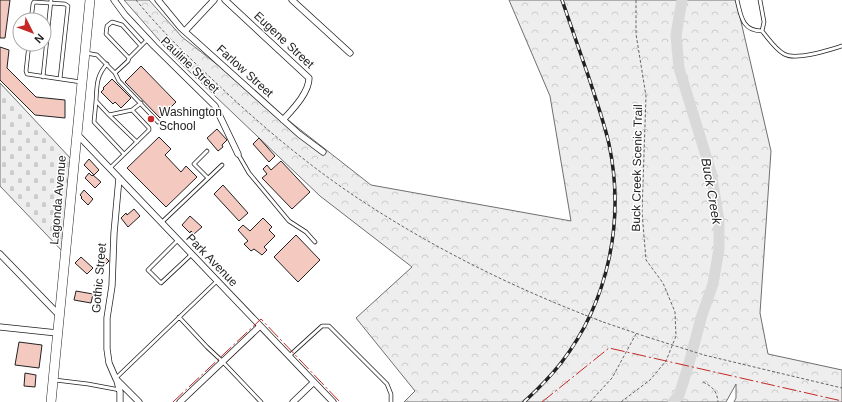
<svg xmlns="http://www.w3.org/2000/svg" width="842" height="402" font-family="Helvetica,sans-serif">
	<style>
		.forest { fill: url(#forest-crowns); stroke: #6f6f6f }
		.cemetery { fill: url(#cemetery-stones); stroke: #6f6f6f }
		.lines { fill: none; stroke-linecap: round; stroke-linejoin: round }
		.river { stroke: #d9d9d9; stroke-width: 11 }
		.building { fill: #f3c9c0; stroke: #222 }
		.lane-casing { stroke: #222; stroke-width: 4.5 }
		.street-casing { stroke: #222; stroke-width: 7 }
		.primary-casing { stroke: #222; stroke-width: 10 }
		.path { stroke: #646464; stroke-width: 1; stroke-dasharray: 3 2; stroke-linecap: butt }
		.lane { stroke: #fff; stroke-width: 3 }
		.street { stroke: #fff; stroke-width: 5.5 }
		.primary { stroke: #fff; stroke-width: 9 }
		.rail-casing { stroke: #222; stroke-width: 3.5 }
		.rail { stroke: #fff; stroke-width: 2; stroke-dasharray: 6; stroke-linecap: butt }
		.path-bridge { stroke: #646464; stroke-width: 1; stroke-dasharray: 3 2; stroke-linecap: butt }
		.power { stroke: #c62828; stroke-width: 1; stroke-dasharray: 14 3 2 3; stroke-linecap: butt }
		.poi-dot { fill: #c62828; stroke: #fff; stroke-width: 1.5 }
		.labels { text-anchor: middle; stroke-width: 3; stroke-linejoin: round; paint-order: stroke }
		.street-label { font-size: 12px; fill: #222; stroke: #fff }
		.poi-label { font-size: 12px; fill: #222; stroke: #fff; text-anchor: start }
		.water-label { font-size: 13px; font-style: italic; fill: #222; stroke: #fff }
	</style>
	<defs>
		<pattern id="forest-crowns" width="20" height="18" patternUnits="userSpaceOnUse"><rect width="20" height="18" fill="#eee"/><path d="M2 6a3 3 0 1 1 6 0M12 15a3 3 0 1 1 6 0" fill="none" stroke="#ccc"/></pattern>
		<pattern id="cemetery-stones" width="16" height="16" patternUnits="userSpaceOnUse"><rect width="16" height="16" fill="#eee"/><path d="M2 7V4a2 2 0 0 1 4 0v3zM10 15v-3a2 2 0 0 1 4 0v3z" fill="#ccc"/></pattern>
	</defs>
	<rect width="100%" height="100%" fill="#fff"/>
	<path class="forest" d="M124 0H149L182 37 371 185 571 221 550 96 509 0H736L771 151 760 313 768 354 842 370V402H734L736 398V384L726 402H404L415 391 356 318 412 267 320 196 173 56Z"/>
	<path class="cemetery" d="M0 83 73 161 65 254 0 186Z"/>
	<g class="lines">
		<path class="river" d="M673 402 679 395 688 367 702 315 713 284 719 249V221L711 172 679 68 676 35 682 0"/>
	</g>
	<path class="building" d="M0 0H10L5 38H0Z
		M0 47 9 50 7 68 36 97 65 100V118L35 115 0 80Z
		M141 66 176 102 160 118 125 82Z
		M112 79 131 98 121 108 115 102 113 104 101 92 104 89 103 88Z
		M217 129 227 140 222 145 223 147 218 151 207 138Z
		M159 137 171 149 165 155 181 172 186 166 197 177 166 207 127 168Z
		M259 138 275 156 269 162 253 144Z
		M89 159 99 170 94 175 84 165Z
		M281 161 310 192 292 209 262 178 267 174 263 169 267 165 271 170Z
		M89 173 92 176 93 175 101 182 95 188 85 178Z
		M223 185 248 213 239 221 214 194Z
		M84 190 93 199 88 205 81 198 82 197 80 195Z
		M134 209 140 216 128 227 121 218 126 213 127 215Z
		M190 216 202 227 194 234 191 231 190 233 182 225Z
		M263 218 272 227 269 230 275 236 264 247 267 250 262 255 254 249 251 251 244 244 248 241 238 230 243 225 250 231Z
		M296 235 320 260 298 282 274 257Z
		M103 255 109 261 103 267 97 261Z
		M81 257 93 268 87 274 75 263Z
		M76 291 93 294 91 303 74 300Z
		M19 342 42 345 39 368 15 365Z
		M25 373 36 375 35 387 24 386Z"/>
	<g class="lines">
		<defs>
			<path id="lane" d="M737 0C741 16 742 31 762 31 768 38 775 49 784 54 796 61 829 50 842 46
				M760 0 764 22 762 31
				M31 20 33 4 34 2 65 4 68 6 60 79
				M29 44 26 71 27 74 81 82
				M141 46 122 25 112 22 107 26 106 34 129 58 148 39
				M86 53 97 55 115 73 119 81 158 122
				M107 64C96 76 97 86 96 101L109 115 132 110 141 103
				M115 73 128 61 129 58
				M43 77 51 0
				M96 101 94 122 124 154
				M109 115 137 142
				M207 151 194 164 208 178
				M238 154 249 173 289 221 306 232 315 242
				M110 168 149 130V128L132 110
				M161 223 222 165
				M178 240 148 270 161 283 192 254
				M179 317 207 347 222 361 261 402
				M289 356 322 326H329L387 384 391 394V402
				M116 378 217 281
				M55 380 88 384 120 390"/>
			<path id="street" d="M114 0 125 15 154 46 215 106 238 154
				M158 0 181 28 299 134 323 152
				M225 0 309 78C309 93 292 110 283 120
				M292 0 350 53
				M185 31 214 0
				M76 133 333 402
				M119 178 114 233 112 286 107 318V349L109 363 116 379 139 402
				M0 254 59 315
				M0 327 57 333
				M117 381 120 392V402
				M180 402 260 326
				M293 402 314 382"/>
			<path id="primary" d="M51 402 90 0"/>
		</defs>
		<use href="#lane" class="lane-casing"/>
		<use href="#street" class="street-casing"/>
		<use href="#primary" class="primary-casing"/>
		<path class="path" d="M136 0C159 28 185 54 212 79 257 122 306 164 359 199 430 246 506 284 585 315
			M603 322 647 337
			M704 355 842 388
			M703 382C713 387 717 391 718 402
			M590 402 612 378 636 334
			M621 402 650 380 666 361 676 336 675 312 663 283 646 260 642 212 646 96 636 34V0"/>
		<use href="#lane" class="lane"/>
		<use href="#street" class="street"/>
		<use href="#primary" class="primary"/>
		<defs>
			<path id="rail" d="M524 402C537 390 550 377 561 363 609 301 625 220 609 144 604 122 596 100 589 78 580 52 571 26 562 0"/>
		</defs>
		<use href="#rail" class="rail-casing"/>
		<use href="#rail" class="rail"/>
		<path class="path-bridge" d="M585 315 603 322
			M647 337 704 355"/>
		<path class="power" d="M173 402 261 319 340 402
			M542 402 609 348 842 401"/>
	</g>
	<circle class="poi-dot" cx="151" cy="119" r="4"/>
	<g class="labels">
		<g class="street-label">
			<text transform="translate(284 40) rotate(43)" y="4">Eugene Street</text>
			<text transform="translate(190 65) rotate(44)" y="4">Pauline Street</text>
			<text transform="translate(245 71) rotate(42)" y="4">Farlow Street</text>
			<text transform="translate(637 168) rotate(-89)" y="4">Buck Creek Scenic Trail</text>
			<text transform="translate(58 200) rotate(-85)" y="4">Lagonda Avenue</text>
			<text transform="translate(212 260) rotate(46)" y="4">Park Avenue</text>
			<text transform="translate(99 278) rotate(-85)" y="4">Gothic Street</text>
		</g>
		<g class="poi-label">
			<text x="159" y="116">Washington<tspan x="159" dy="14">School</tspan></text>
		</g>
		<g class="water-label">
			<text transform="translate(712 191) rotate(80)" y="5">Buck Creek</text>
		</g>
	</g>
	<g transform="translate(32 32) rotate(132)"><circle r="19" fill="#ffffff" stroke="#a7a7a7"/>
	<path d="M0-3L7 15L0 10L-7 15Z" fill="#c62828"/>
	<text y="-6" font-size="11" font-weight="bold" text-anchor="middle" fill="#222222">N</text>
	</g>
</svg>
